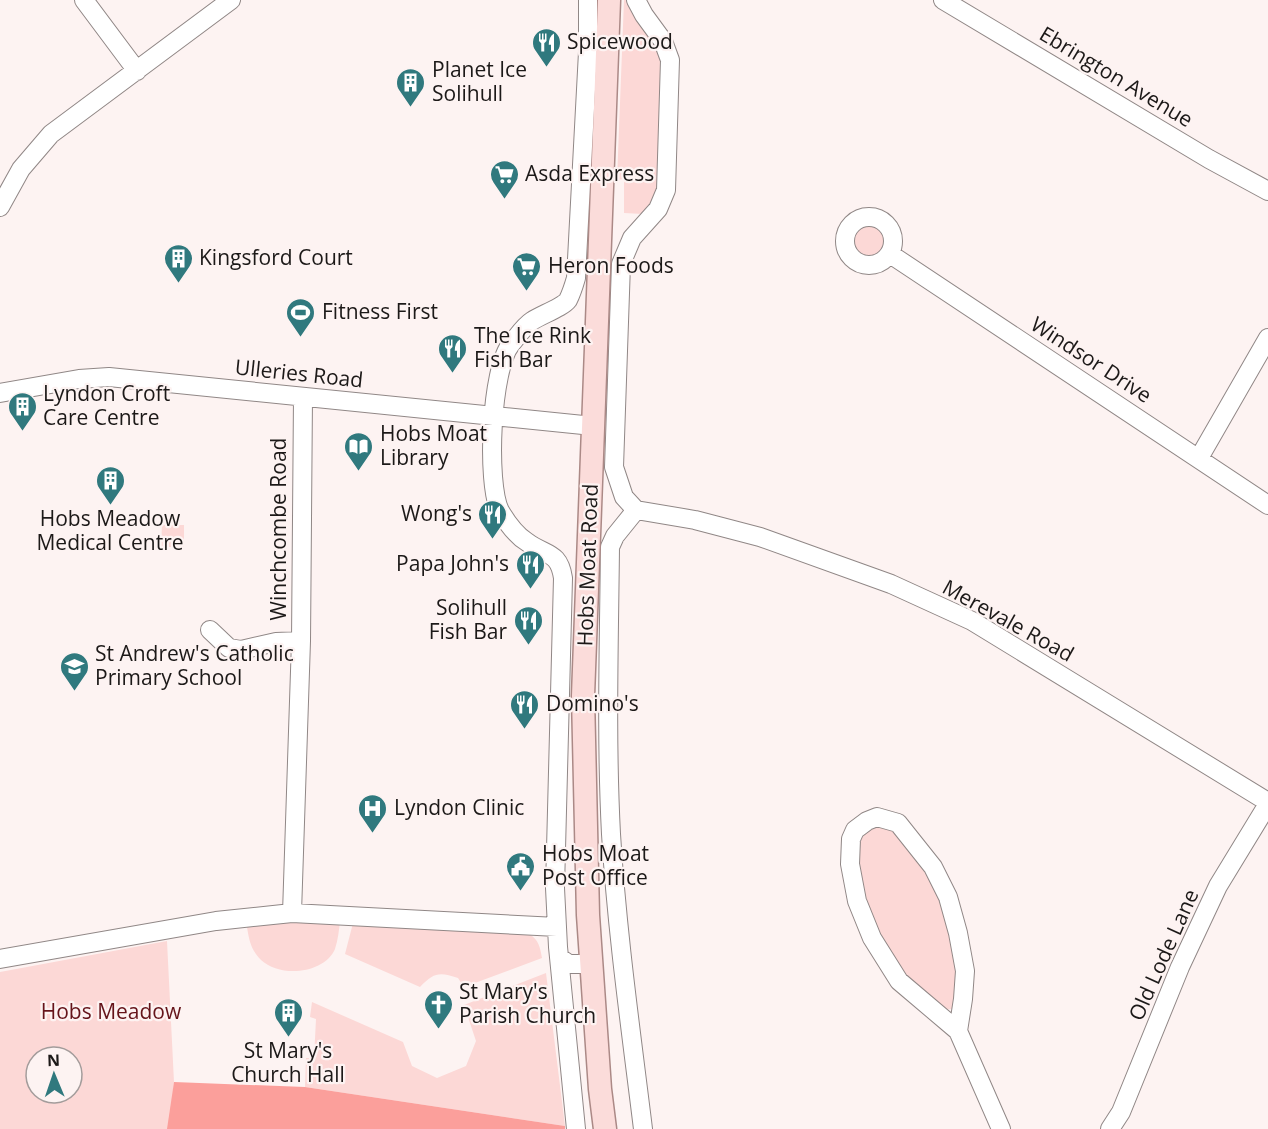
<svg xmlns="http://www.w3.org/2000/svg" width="1268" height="1129" font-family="'Open Sans',sans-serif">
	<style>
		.green { fill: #fcd8d6; fill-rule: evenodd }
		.forest { fill: #fb9f9b }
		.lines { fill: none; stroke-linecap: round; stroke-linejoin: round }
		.minor-casing { stroke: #908786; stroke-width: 20 }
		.major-casing { stroke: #ab8986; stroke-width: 25 }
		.minor { stroke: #fff; stroke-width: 18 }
		.major { stroke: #fbdcda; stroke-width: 22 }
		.labels { text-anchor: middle; stroke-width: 4.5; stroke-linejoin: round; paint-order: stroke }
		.poi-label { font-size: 21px; fill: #1c1918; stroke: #fdf3f2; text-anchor: start }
		.street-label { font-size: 21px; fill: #1c1918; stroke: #fdf3f2 }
		.park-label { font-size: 21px; fill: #65141a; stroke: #fdf3f2 }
	</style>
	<rect width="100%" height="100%" fill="#fdf3f2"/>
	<path class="green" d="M624 0H631L666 59 659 193 643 214 624 213V179L617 180Z
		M853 241a16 16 0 1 1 32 0a16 16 0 1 1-32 0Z
		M162 525H184V547H161Z
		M878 824 893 829 931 876 947 922 958 965 956 1000 952 1009 941 1010C897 977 865 918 859 864 858 852 855 838 865 829 868 827 875 826 878 824Z
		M293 920 340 921C339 930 338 940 335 949 324 974 280 978 261 960 251 950 249 940 247 927Z
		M353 923 529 934C539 940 540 947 542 958L464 987 458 978C440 972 434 972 420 987L345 954Z
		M167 941 174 1082 169 1129H0V972ZM36 1057H72V1093H36Z
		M546 973 565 1126 305 1087 306 1058H314L316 1019 310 1017 312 1002 403 1042 412 1066 437 1078 466 1066 476 1041 464 1005Z"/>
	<path class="forest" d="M174 1082 305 1087 565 1126V1129H167Z"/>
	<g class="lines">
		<defs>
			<path id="minor" d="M84 0 137 71
				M943 0 1209 159 1268 191
				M0 207 21 169 51 134 231 0
				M845 241a24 24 0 1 1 48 0a24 24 0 1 1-48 0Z
				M890 254 1268 505
				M0 393 79 379 109 377 593 426
				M1199 458 1268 338
				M636 510 695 520 760 537 891 584 972 621 1268 802
				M636 510 615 536 610 547C609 643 606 738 611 834 617 933 631 1031 643 1129
				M636 510 624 497 614 467 621 264 632 238 658 209 666 190 670 60 663 41 644 15 636 0
				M210 630 229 648 241 650 276 642 301 641
				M292 913 301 641 303 397
				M560 958 569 964H591
				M0 959 216 921 292 913 557 927
				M958 1031 963 999 965 971 958 933 948 897 933 867 898 823 877 817 867 821 855 830 851 839 850 864 857 901 872 938 899 981 958 1031 1001 1129
				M576 1129 558 947 555 888 563 578C559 551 546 556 527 542 517 536 506 521 500 511 486 483 491 368 511 344 517 337 524 326 532 321 541 315 563 307 568 300 571 294 574 285 576 278L588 52V0
				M1110 1129 1121 1112 1180 967 1218 886 1268 804"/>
			<path id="major" d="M605 1129 600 1089 588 915 583 696 609 0"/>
		</defs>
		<use href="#minor" class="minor-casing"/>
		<use href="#major" class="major-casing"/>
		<use href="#minor" class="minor"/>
		<use href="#major" class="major"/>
	</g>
	<defs>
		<symbol id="restaurant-pin" viewBox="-11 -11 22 30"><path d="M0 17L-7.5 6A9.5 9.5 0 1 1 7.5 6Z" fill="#30797e" stroke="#fdf3f2"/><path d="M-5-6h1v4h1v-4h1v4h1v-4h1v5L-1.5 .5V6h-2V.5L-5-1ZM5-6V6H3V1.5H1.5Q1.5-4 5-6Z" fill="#fff"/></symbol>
		<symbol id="building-pin" viewBox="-11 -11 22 30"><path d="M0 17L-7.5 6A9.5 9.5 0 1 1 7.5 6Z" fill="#30797e" stroke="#fdf3f2"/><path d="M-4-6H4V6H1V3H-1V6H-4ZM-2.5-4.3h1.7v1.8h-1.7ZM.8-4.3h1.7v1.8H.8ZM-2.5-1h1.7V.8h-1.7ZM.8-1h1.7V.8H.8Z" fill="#fff"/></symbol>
		<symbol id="supermarket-pin" viewBox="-11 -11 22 30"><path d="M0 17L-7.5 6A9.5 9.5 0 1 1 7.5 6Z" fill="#30797e" stroke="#fdf3f2"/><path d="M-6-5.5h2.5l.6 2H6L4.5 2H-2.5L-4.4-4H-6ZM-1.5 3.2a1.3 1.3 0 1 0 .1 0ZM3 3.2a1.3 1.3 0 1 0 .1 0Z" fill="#fff"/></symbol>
		<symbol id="stadium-pin" viewBox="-11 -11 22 30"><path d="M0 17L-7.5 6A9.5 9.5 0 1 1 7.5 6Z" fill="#30797e" stroke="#fdf3f2"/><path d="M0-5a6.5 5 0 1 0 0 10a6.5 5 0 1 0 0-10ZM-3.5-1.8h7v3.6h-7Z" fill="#fff"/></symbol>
		<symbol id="library-pin" viewBox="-11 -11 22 30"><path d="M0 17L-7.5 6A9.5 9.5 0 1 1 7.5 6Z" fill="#30797e" stroke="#fdf3f2"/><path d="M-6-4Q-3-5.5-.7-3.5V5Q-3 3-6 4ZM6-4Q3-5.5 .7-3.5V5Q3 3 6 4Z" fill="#fff"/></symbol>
		<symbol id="school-pin" viewBox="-11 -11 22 30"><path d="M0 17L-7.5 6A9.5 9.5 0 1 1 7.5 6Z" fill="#30797e" stroke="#fdf3f2"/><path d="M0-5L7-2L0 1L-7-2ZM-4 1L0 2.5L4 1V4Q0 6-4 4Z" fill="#fff"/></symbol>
		<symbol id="hospital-pin" viewBox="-11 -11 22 30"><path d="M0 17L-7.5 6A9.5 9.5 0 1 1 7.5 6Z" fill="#30797e" stroke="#fdf3f2"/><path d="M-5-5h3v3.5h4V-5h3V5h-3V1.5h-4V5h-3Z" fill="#fff"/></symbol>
		<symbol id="civic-pin" viewBox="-11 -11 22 30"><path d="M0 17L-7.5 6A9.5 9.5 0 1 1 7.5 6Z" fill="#30797e" stroke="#fdf3f2"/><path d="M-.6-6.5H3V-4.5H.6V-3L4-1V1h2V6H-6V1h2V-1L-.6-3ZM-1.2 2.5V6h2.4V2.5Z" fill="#fff"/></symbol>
		<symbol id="church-pin" viewBox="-11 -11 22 30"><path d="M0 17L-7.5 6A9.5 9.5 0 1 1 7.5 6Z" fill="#30797e" stroke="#fdf3f2"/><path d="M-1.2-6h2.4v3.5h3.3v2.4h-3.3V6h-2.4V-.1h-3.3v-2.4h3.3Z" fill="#fff"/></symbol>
	</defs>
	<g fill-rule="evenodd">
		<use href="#restaurant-pin" x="530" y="26" width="33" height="45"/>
		<use href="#building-pin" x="394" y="66" width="33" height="45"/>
		<use href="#supermarket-pin" x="488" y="158" width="33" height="45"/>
		<use href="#building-pin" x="162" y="242" width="33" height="45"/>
		<use href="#supermarket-pin" x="510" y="250" width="33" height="45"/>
		<use href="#stadium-pin" x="284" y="296" width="33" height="45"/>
		<use href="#restaurant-pin" x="436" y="332" width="33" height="45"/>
		<use href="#building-pin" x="6" y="390" width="33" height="45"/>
		<use href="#library-pin" x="342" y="430" width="33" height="45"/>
		<use href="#building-pin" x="94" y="464" width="33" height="45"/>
		<use href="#restaurant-pin" x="476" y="498" width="33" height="45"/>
		<use href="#restaurant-pin" x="514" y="548" width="33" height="45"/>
		<use href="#restaurant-pin" x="512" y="604" width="33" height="45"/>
		<use href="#school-pin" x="58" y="650" width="33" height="45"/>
		<use href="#restaurant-pin" x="508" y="688" width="33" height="45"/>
		<use href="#hospital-pin" x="356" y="792" width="33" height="45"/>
		<use href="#civic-pin" x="504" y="850" width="33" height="45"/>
		<use href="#church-pin" x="422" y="988" width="33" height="45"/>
		<use href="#building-pin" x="272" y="996" width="33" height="45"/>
	</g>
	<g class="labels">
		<g class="poi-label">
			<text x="567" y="49">Spicewood</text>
			<text x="432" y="77">Planet Ice<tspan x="432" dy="24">Solihull</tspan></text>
			<text x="525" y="181">Asda Express</text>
			<text x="199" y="265">Kingsford Court</text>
			<text x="548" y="273">Heron Foods</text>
			<text x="322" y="319">Fitness First</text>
			<text x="474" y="343">The Ice Rink<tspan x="474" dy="24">Fish Bar</tspan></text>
			<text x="43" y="401">Lyndon Croft<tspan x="43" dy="24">Care Centre</tspan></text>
			<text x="380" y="441">Hobs Moat<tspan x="380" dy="24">Library</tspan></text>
			<text x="472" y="521" text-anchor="end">Wong's</text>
			<text x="110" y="526" text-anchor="middle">Hobs Meadow<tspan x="110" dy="24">Medical Centre</tspan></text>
			<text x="509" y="571" text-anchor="end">Papa John's</text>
			<text x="507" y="615" text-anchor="end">Solihull<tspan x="507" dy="24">Fish Bar</tspan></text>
			<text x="95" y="661">St Andrew's Catholic<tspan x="95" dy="24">Primary School</tspan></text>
			<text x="546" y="711">Domino's</text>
			<text x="394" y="815">Lyndon Clinic</text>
			<text x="542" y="861">Hobs Moat<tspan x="542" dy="24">Post Office</tspan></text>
			<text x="459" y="999">St Mary's<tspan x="459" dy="24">Parish Church</tspan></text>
			<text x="288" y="1058" text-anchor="middle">St Mary's<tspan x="288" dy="24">Church Hall</tspan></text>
		</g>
		<g class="street-label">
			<text transform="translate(1116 77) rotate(31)" y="7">Ebrington Avenue</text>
			<text transform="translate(1091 360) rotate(33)" y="7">Windsor Drive</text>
			<text transform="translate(299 374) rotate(6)" y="7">Ulleries Road</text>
			<text transform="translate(279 529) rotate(-90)" y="7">Winchcombe Road</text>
			<text transform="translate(588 565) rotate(-88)" y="7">Hobs Moat Road</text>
			<text transform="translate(1008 621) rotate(29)" y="7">Merevale Road</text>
			<text transform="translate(1164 955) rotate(-66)" y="7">Old Lode Lane</text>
		</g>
		<g class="park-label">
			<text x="111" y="1019">Hobs Meadow</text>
		</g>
	</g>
	<g transform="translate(54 1075) rotate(358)"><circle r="28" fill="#fdf3f2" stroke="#a39c9b" stroke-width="1.5"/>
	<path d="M0-4.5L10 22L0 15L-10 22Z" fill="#30797e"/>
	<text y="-9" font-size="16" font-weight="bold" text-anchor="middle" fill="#1c1918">N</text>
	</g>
</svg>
